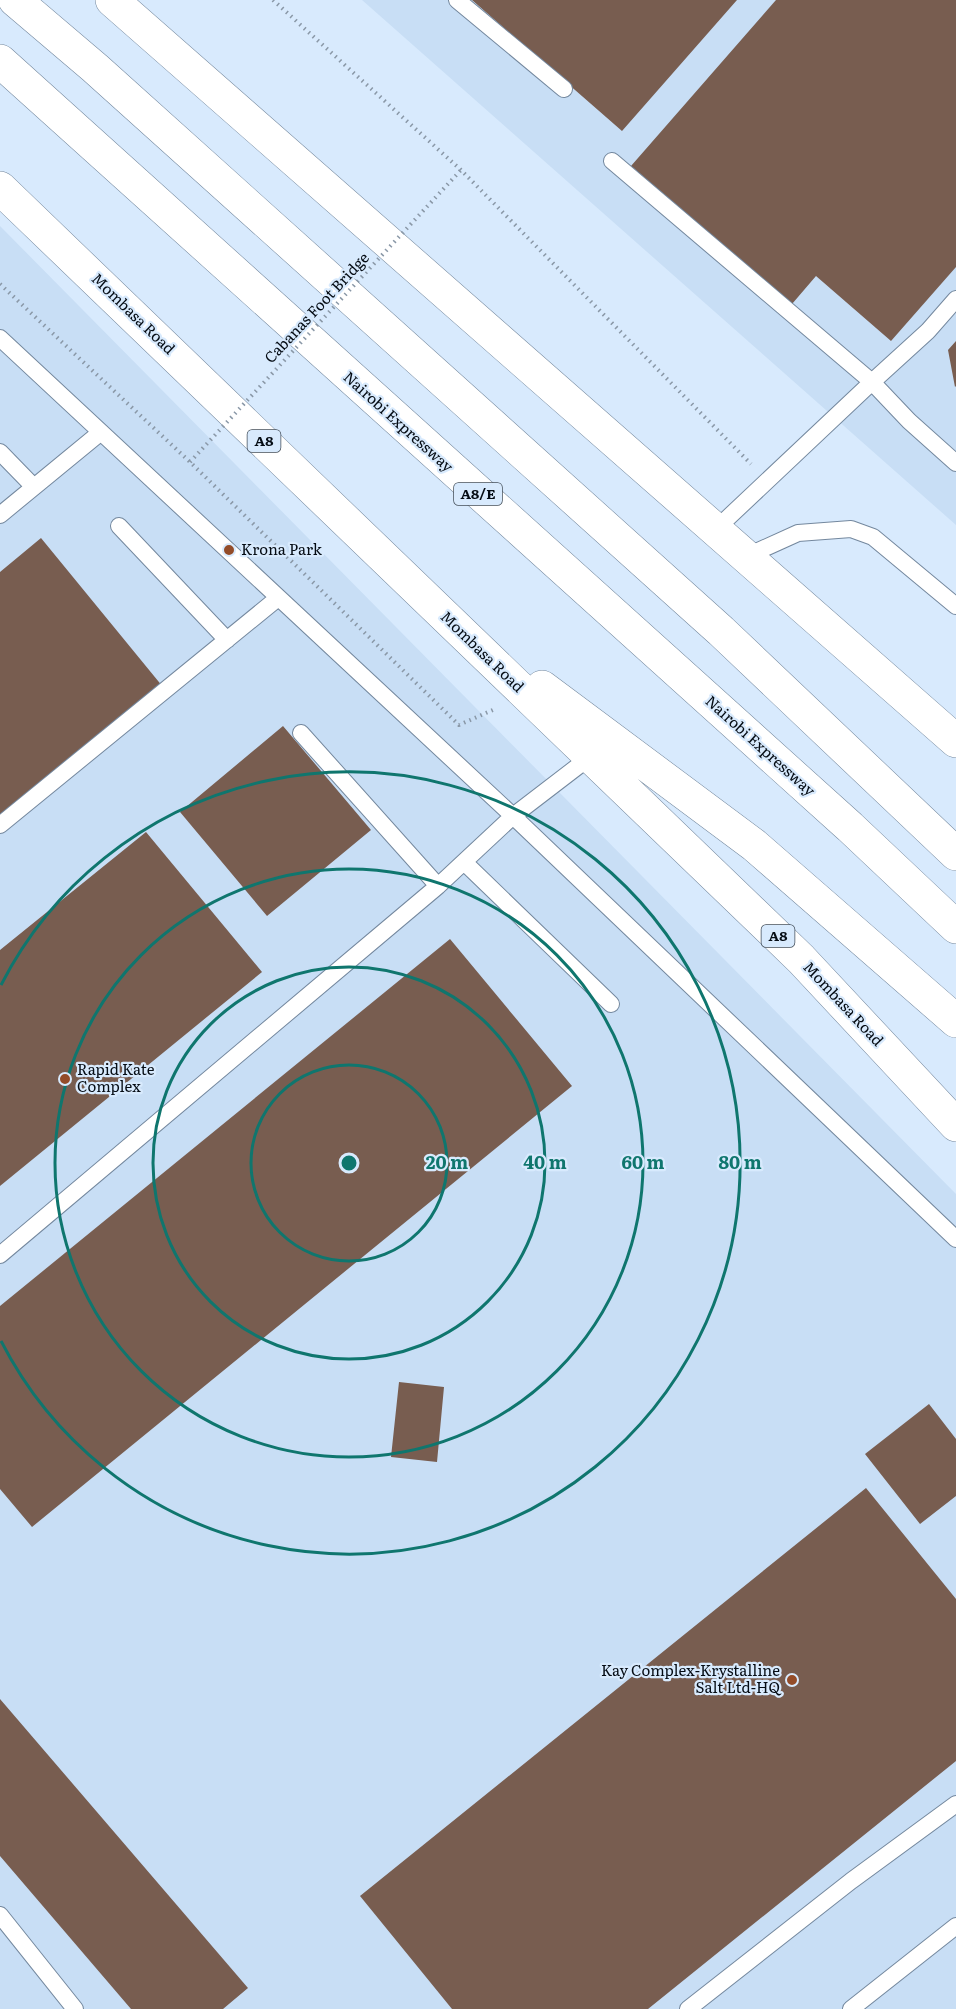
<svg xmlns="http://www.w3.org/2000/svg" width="956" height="2009" font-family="Literata,serif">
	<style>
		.built { fill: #c8def5 }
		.building { fill: #785d50 }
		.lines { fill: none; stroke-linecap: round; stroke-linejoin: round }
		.lane-casing { stroke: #74889e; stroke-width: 18 }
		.highway-casing { stroke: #74889e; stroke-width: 34 }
		.path { stroke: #8a98a7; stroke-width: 4; stroke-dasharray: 1.5 4.5; stroke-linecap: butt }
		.lane { stroke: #fff; stroke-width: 16 }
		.highway { stroke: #fff; stroke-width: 33 }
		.path-bridge { stroke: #8a98a7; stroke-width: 4; stroke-dasharray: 1.5 4.5; stroke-linecap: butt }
		.ring { fill: none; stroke: #0f766e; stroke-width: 3 }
		.poi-dot { fill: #934c29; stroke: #d8eafd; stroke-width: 2 }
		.labels { text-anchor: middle; stroke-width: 4.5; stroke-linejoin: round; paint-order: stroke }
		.shield { fill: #d8eafd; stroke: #444f5a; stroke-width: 1.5 }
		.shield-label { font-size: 14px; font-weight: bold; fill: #050c14 }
		.street-label { font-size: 15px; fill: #050c14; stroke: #d8eafd }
		.poi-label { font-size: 15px; fill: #050c14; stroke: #d8eafd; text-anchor: start }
		.centre { fill: #0f766e; stroke: #d8eafd; stroke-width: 3 }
		.ring-label { font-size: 18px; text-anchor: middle; font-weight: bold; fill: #0f766e; stroke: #d8eafd; stroke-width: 4.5; stroke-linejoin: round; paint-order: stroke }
	</style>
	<rect width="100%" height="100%" fill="#d8eafd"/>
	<path class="built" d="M362 0H956V525Z
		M0 226 956 1194V2009H0Z"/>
	<path class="building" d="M472 0H737L622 131Z
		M776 0H956V267L891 341 816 276 792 304 631 166Z
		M956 341V386L955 387 948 350Z
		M41 538 163 687 0 819V572Z
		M283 726 371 830 267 916 180 812Z
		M146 832 262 972 0 1186V950Z
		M450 939 572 1086 32 1527 0 1489V1306Z
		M399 1382 444 1387 437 1462 391 1457Z
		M929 1404 956 1439V1496L920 1524 865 1454Z
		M866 1488 956 1599V1761L648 2009H452L360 1896Z
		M0 1699 248 1988 223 2009H131L0 1856Z"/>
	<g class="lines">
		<defs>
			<path id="lane" d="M457 0 564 89
				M612 161 872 382 715 530
				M956 299 928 331 872 382 909 421 956 463
				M0 338 513 816 956 1239
				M0 452 34 487
				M0 515 101 432
				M119 526 227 640
				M745 557 798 533 851 529 873 537 956 606
				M301 733 438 886
				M0 825 278 598
				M464 862 611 1004
				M0 1255 438 886 513 816 590 757
				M0 1915 75 2009
				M688 2009 851 1881 956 1804
				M851 2009 956 1926"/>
			<path id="highway" d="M15 0 95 68 721 631 956 854
				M112 0 956 741
				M0 61 850 827 956 927
				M0 188 801 959 956 1125
				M542 687 754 845 956 1021"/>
		</defs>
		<use href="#lane" class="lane-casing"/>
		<use href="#highway" class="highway-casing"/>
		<path class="path" d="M273 0 461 170 751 464
			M0 284 190 462 459 725 495 709"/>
		<use href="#lane" class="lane"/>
		<use href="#highway" class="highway"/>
		<path class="path-bridge" d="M190 462 461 170"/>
	</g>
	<g class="ring">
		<circle cx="349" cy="1163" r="98"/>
		<circle cx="349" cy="1163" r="196"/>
		<circle cx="349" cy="1163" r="294"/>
		<path d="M1 985A391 391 0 1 1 1 1341"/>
	</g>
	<g class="poi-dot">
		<circle cx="229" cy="550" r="6"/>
		<circle cx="65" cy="1079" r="6"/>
		<circle cx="792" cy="1680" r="6"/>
	</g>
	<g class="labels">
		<g class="shield">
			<rect x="247.5" y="430" width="33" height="22" rx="4.5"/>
			<rect x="454" y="483" width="48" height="22" rx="4.5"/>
			<rect x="761.5" y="925" width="33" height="22" rx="4.5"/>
		</g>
		<g class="shield-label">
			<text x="264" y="446">A8</text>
			<text x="478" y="499">A8/E</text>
			<text x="778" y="941">A8</text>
		</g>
		<g class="street-label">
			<text transform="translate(317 308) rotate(-47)" y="5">Cabanas Foot Bridge</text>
			<text transform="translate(133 314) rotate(44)" y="5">Mombasa Road</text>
			<text transform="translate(398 422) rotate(42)" y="5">Nairobi Expressway</text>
			<text transform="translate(482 652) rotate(44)" y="5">Mombasa Road</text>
			<text transform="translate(760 746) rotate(42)" y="5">Nairobi Expressway</text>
			<text transform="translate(843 1004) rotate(47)" y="5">Mombasa Road</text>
		</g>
		<g class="poi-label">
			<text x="241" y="555">Krona Park</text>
			<text x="77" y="1075">Rapid Kate<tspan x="77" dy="17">Complex</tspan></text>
			<text x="780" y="1676" text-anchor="end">Kay Complex-Krystalline<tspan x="780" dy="17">Salt Ltd-HQ</tspan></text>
		</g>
	</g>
	<circle cx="349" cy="1163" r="9" class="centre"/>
	<g class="ring-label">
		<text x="447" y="1169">20 m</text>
		<text x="545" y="1169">40 m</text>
		<text x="643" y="1169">60 m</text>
		<text x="740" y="1169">80 m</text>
	</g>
</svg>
